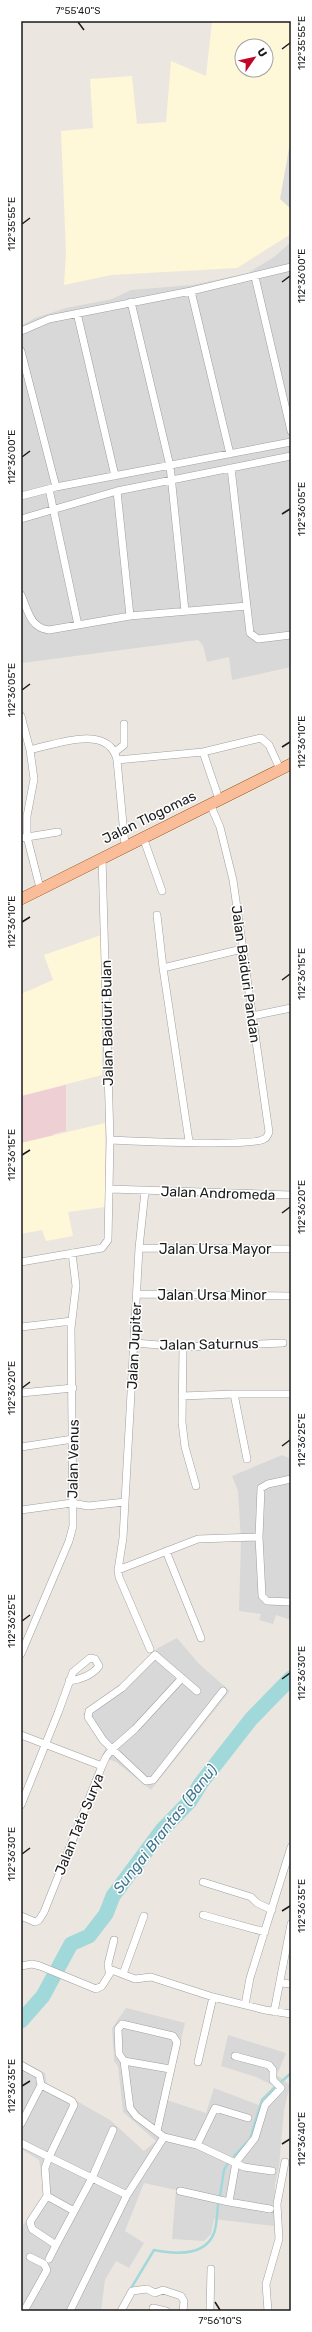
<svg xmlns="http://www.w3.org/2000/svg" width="312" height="2332" font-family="Rubik,sans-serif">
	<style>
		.residential { fill: #d9d8d8 }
		.commercial { fill: #eecfd4 }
		.education { fill: #fef7d8; fill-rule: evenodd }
		.parking { fill: #dbdbdb }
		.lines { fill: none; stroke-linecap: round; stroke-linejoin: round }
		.stream { stroke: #a1d8da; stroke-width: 2.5 }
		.river { stroke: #a1d8da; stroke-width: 15 }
		.minor-casing { stroke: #9f9f9f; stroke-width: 8 }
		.primary-casing { stroke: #8f4603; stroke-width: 12 }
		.minor { stroke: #fff; stroke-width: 7 }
		.primary { stroke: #f9bd99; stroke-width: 11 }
		.ticks { fill: none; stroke: #1b1b1b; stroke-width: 1.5 }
		.labels { text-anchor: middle; stroke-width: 3; stroke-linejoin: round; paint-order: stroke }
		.street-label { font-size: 14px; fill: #1b1b1b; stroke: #fff }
		.water-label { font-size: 15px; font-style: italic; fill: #427890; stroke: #fff }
		.neatline { fill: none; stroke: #1b1b1b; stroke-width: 1.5 }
		.ticks-label { font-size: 10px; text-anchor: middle; fill: #1b1b1b }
	</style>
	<rect width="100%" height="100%" fill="#ece6e0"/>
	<path class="residential" d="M291 242V667L232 680 229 657 207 662 203 645 198 640 22 663 21 326 35 318 66 308 112 299 131 290 192 285 248 273 274 257Z
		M282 1455 291 1459V1620L276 1615 273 1624 259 1620 261 1614 239 1611 241 1542 238 1491 232 1476Z
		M177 1638 199 1664 230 1691 151 1790 116 1762 102 1757 106 1747 83 1714 120 1686 158 1648Z
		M126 2008 185 2023 167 2100 206 2113 214 2088 261 2106 276 2087 256 2077 221 2066 228 2035 286 2053 277 2075 290 2085 284 2110 279 2167 275 2184 274 2226 214 2219 211 2234 204 2241 172 2239 176 2190 144 2183 125 2231 144 2243 129 2268 116 2261 105 2280 101 2311H21V2228L45 2195 39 2160 21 2149V2060L45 2073 47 2084 110 2120 144 2151 156 2141 123 2112 118 2066 114 2061 112 2028Z"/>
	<path class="commercial" d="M66 1085V1131L53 1134V1137L21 1143V1096Z"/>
	<path class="education" d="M291 21V234L237 268 111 275 64 285 66 253 61 131 93 128 90 79 132 76 137 124 166 122 171 61 206 76 212 22ZM242 46H266V70H242Z
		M101 935 102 1075 21 1096V994L53 980 44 955Z
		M105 1123V1207L68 1212 73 1236 46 1241 42 1230 21 1234V1143Z"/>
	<path class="parking" d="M291 137V209L280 199Z"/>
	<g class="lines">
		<path class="stream" d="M282 2081 290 2074
			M234 2156 250 2139 262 2100 275 2087
			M220 2196 224 2170 228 2163
			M130 2290 154 2250C174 2254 205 2257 214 2233 217 2225 217 2214 218 2205"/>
		<path class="river" d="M21 2021 43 1996 71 1944 89 1936 106 1914 113 1896 162 1830 190 1801 201 1783 251 1719 291 1678"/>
		<defs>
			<path id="minor" d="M255 277 291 431
				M191 291 230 454
				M131 302 170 466 185 611
				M77 313 115 476
				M21 331 49 319 191 291 291 267
				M21 351 56 487
				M231 468 250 633 258 639 291 635
				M49 489 78 625
				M117 491 130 616
				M21 496 56 487 291 442
				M21 519 117 491 291 456
				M21 595C28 610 30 628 49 630L130 616 247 606
				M21 716 30 750 34 779 27 816V837L40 888
				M30 750C56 744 109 723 117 760L125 845
				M116 751 124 745V724
				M203 752 219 799
				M117 760 203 752 261 738 269 745 280 769
				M143 837 162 891
				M21 838 58 832
				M157 915 163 968 189 1141
				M163 968 242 949
				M252 1016 291 1008
				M110 1140C133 1141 252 1147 264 1139 267 1138 268 1135 269 1132L233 880 220 827 210 804
				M109 1189 291 1195
				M145 1191 139 1248 123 1538 118 1570 119 1577 150 1649
				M139 1248 291 1249
				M21 1262 102 1248 108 1240 110 1140 102 857
				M136 1294 288 1296
				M21 1327 72 1321
				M135 1343 183 1347 283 1343
				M183 1347 182 1422 185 1447 196 1486
				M21 1393 73 1388
				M234 1394H291
				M182 1396 234 1394 247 1459
				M21 1447 73 1439
				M291 1479 268 1484 261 1488 259 1537 262 1596 267 1601 291 1602
				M21 1510 72 1503 88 1506 125 1502
				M166 1551 201 1638
				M118 1570 198 1539 259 1537
				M21 1654 69 1541 73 1526 71 1328 76 1286 72 1253
				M182 1678 135 1729 112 1749 146 1781 153 1780 223 1691
				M21 1735 102 1766 44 1912 39 1920 35 1922 21 1916
				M102 1766 106 1757 112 1749 103 1740 88 1717 89 1711 122 1688 155 1655 197 1691
				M21 1805 58 1713 73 1672 90 1658 95 1659 99 1666C93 1675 79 1680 69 1681
				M203 1882 251 1897 257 1903 272 1910
				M203 1915 265 1932
				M21 1966 32 1964 40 1966 96 1989 102 1986 112 1970 135 1979 151 1977 213 1997 265 2010 291 2014
				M109 1971 108 1964 114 1940
				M123 1974 144 1916
				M281 1983 291 1984
				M245 2005 250 1978 291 1847
				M274 2012 291 1924
				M235 2056 269 2065 273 2070V2080L281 2088 265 2105 255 2138 236 2162 229 2202 270 2209
				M124 2061 170 2069
				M198 2062 213 1997
				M21 2065 39 2075 41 2085 72 2101 74 2105 49 2157 127 2195 70 2311
				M21 2124 41 2085
				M157 2131 177 2042 173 2036 122 2024 118 2029 119 2054 124 2061 130 2108 136 2116 164 2137
				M21 2143 49 2157 45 2168 47 2196 30 2222 32 2229 56 2245 92 2178 113 2130
				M197 2145 244 2167 272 2171
				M180 2191 229 2202
				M127 2195 164 2137 197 2145 215 2108 248 2118
				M47 2196 74 2211
				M49 2259 56 2245
				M153 2308 166 2311
				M24 2311 47 2270 44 2264 30 2257
				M121 2311 132 2291 147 2289 155 2293 163 2290 181 2296 184 2301 183 2311
				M210 2311 211 2269
				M268 2311 266 2284 279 2239 277 2204 285 2162"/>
			<path id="primary" d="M21 899 291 764"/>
		</defs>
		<use href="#minor" class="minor-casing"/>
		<use href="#primary" class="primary-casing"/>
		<use href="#minor" class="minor"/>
		<use href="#primary" class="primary"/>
	</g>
	<path class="ticks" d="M78 22 84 30M282 49 290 43M22 224 30 218M282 282 290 276M22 457 30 451M282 514 290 509M22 690 30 684M282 747 290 742M22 922 30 917M282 980 290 974M22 1155 30 1150M282 1213 290 1207M22 1388 30 1382M282 1446 290 1440M22 1621 30 1615M282 1679 290 1673M22 1854 30 1848M282 1911 290 1906M22 2086 30 2081M282 2144 290 2139M215 2302 220 2310"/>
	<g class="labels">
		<g class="street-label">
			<text transform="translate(149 817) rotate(-26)" y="5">Jalan Tlogomas</text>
			<text transform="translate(246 974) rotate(82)" y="5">Jalan Baiduri Pandan</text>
			<text transform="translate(107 1023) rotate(-91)" y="5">Jalan Baiduri Bulan</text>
			<text transform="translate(218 1193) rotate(2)" y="5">Jalan Andromeda</text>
			<text x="215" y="1254">Jalan Ursa Mayor</text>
			<text x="212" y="1300">Jalan Ursa Minor</text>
			<text transform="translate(209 1344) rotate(-1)" y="5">Jalan Saturnus</text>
			<text transform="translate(134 1346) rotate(-87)" y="5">Jalan Jupiter</text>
			<text transform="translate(73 1459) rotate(-89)" y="5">Jalan Venus</text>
			<text transform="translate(79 1824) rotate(-68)" y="5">Jalan Tata Surya</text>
		</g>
		<g class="water-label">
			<text transform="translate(165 1829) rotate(-52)" y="5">Sungai Brantas (Banu)</text>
		</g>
	</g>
	<rect width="312" height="2332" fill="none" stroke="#ffffff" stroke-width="44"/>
	<g transform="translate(254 58) rotate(56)"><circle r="19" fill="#ffffff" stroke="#a4a4a4"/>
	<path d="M0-3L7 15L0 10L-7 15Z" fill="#c10428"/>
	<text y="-6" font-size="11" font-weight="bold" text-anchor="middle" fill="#1b1b1b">U</text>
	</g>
	<rect x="22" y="22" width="268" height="2288" class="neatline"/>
	<g class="ticks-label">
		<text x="78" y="14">7°55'40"S</text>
		<text transform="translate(301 43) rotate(-90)" y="4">112°35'55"E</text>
		<text transform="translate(11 224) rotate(-90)" y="4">112°35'55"E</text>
		<text transform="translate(301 276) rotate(-90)" y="4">112°36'00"E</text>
		<text transform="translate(11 457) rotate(-90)" y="4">112°36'00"E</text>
		<text transform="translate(301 509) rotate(-90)" y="4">112°36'05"E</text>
		<text transform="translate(11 690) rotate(-90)" y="4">112°36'05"E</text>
		<text transform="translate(301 742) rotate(-90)" y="4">112°36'10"E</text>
		<text transform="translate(11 922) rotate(-90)" y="4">112°36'10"E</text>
		<text transform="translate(301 974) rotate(-90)" y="4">112°36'15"E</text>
		<text transform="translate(11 1155) rotate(-90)" y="4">112°36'15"E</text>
		<text transform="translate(301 1207) rotate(-90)" y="4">112°36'20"E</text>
		<text transform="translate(11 1388) rotate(-90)" y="4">112°36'20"E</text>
		<text transform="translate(301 1440) rotate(-90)" y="4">112°36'25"E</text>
		<text transform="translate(11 1621) rotate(-90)" y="4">112°36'25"E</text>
		<text transform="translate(301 1673) rotate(-90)" y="4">112°36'30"E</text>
		<text transform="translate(11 1854) rotate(-90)" y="4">112°36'30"E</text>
		<text transform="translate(301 1906) rotate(-90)" y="4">112°36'35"E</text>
		<text transform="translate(11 2086) rotate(-90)" y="4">112°36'35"E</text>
		<text transform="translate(301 2139) rotate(-90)" y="4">112°36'40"E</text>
		<text x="220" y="2324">7°56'10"S</text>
	</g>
</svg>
